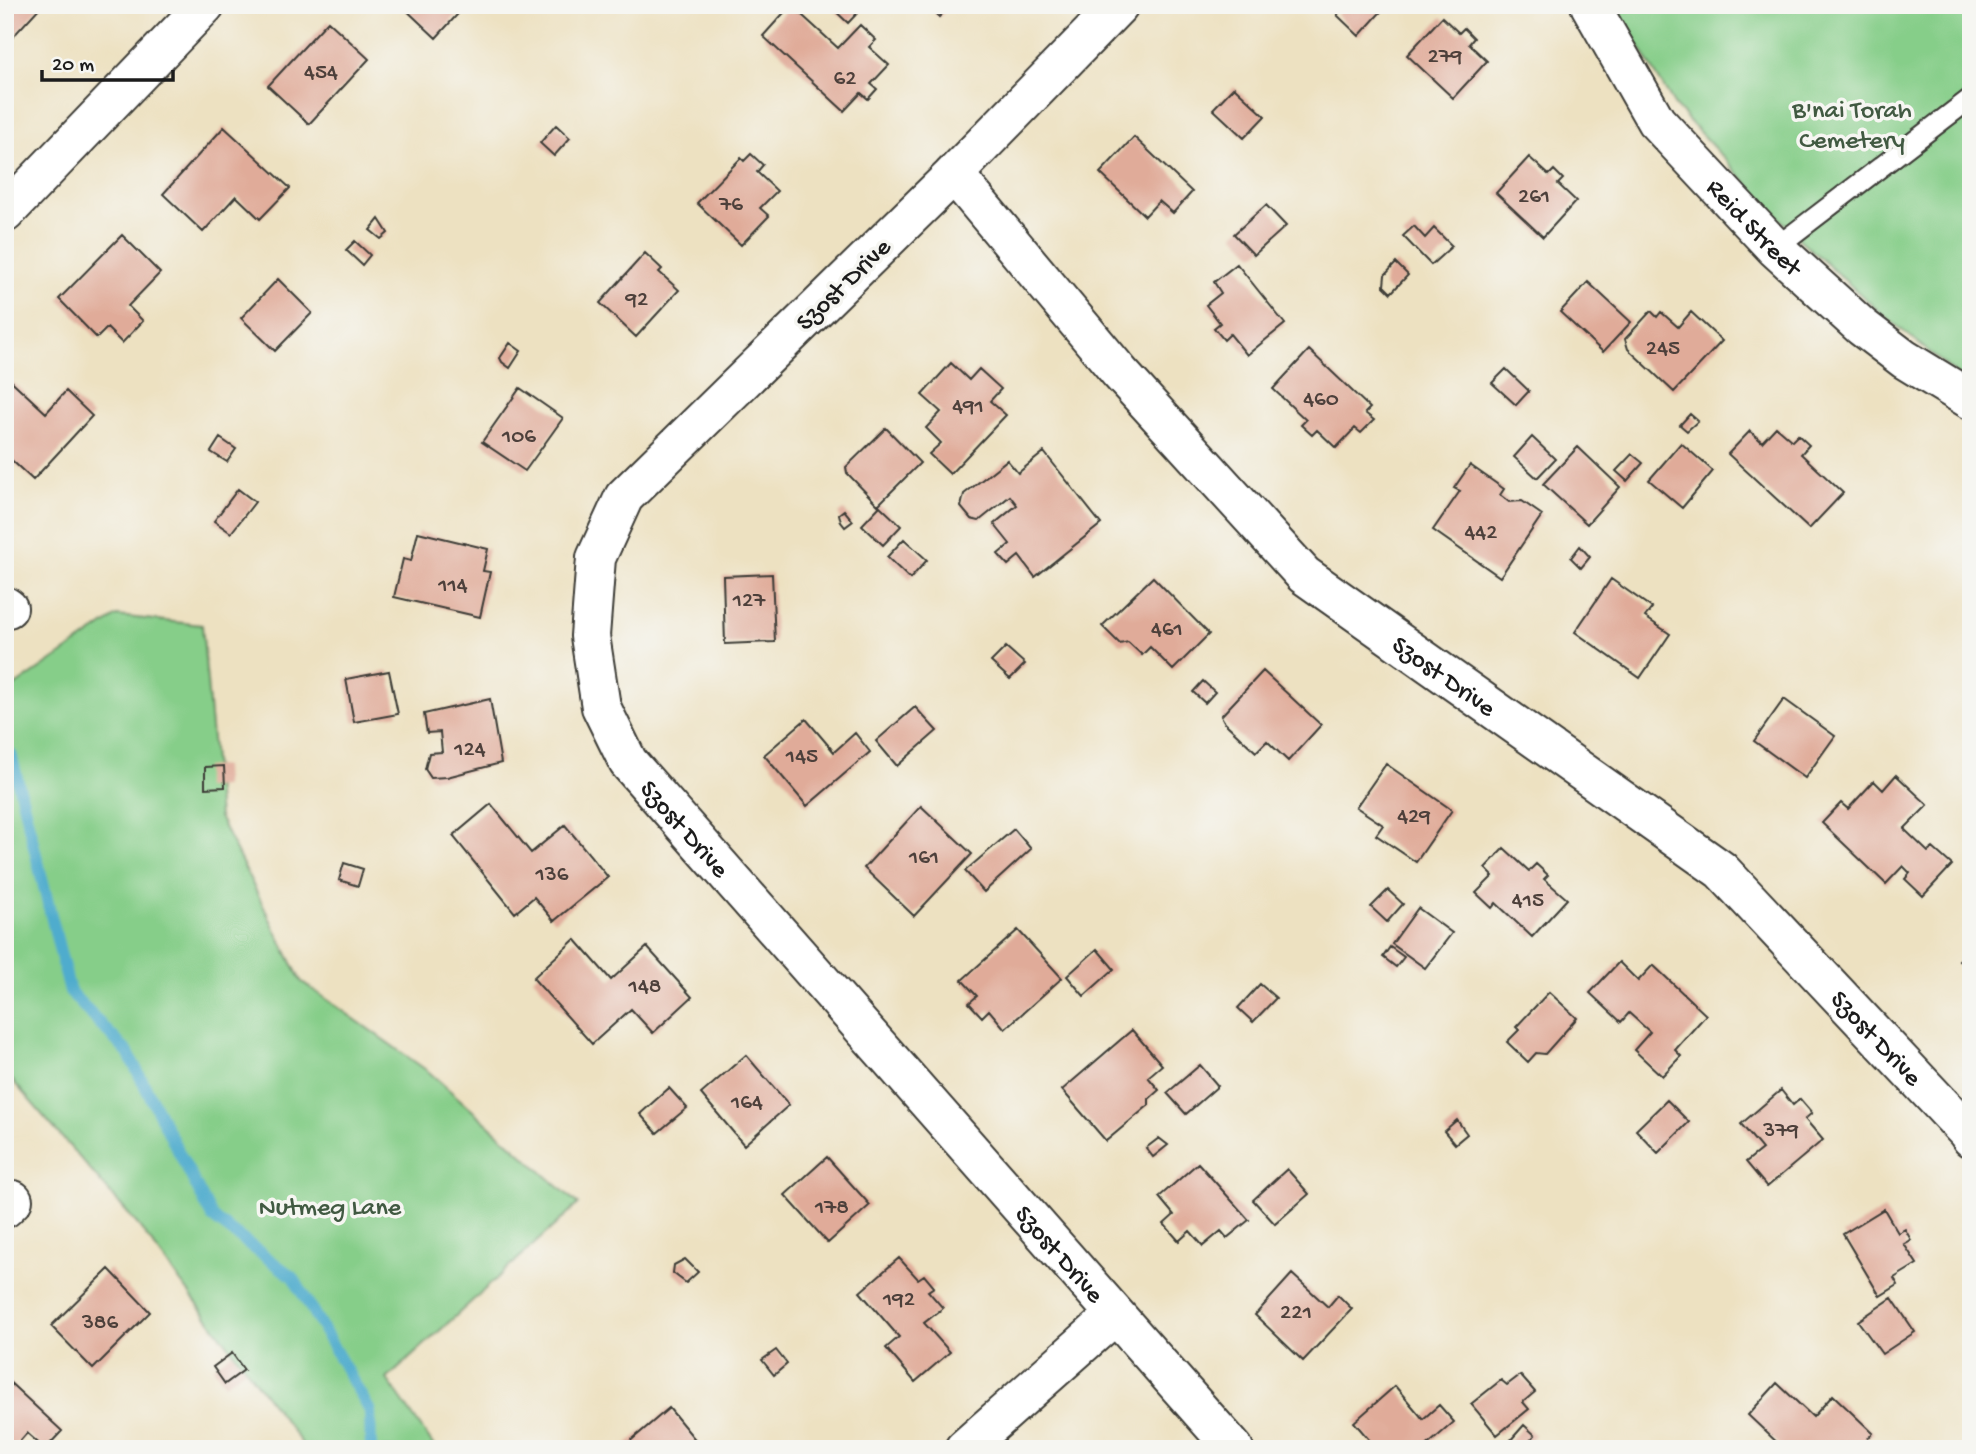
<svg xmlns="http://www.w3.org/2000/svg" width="1976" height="1454" font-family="'Gochi Hand',sans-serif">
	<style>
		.green { fill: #86ce89; stroke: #517552; stroke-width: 2 }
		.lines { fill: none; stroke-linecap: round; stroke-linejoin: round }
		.stream { stroke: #4faccd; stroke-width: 12 }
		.building { fill: #e0ab99 }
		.lane-casing { stroke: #3b3a35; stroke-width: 23 }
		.street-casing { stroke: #3b3a35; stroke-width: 42 }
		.lane { stroke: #fff; stroke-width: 19 }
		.street { stroke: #fff; stroke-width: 38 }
		.labels { text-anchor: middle; stroke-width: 7; stroke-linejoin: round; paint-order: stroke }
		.number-label { font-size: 23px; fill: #4d403b }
		.park-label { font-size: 26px; fill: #415a42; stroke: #f6f6f2 }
		.street-label { font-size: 26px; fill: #1c1c1c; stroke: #f6f6f2 }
	</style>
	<rect width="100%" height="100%" fill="#f6f6f2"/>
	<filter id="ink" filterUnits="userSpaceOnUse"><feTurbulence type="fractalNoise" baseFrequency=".0143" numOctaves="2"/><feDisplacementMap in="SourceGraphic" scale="14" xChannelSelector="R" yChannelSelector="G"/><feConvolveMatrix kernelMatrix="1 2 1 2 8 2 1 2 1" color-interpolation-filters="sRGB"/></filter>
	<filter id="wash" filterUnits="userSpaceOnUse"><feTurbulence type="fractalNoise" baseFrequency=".00686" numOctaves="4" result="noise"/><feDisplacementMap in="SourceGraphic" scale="28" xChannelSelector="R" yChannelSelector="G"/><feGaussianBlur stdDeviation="1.57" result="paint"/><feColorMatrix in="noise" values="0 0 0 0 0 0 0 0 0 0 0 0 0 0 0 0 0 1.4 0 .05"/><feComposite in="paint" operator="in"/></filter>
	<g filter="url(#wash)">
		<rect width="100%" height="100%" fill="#ede1c1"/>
		<path class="green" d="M1614 5H1971V386L1881 313 1798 238 1675 106Z
			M117 616 202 625 219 817 301 981 429 1072 578 1204 387 1379 436 1449H306L138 1225 5 1072V693Z"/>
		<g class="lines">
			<path class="stream" d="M5 749 11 754 70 992 128 1053 212 1217 293 1277 370 1411 371 1449"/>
		</g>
		<g id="blocks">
			<path class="building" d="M5 5H42L10 40 5 36Z
				M401 5H466L436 38Z
				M791 5 838 48 860 25 876 40 869 47 889 65 871 84 877 89 868 99 861 93 844 111 763 36Z
				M829 5H865L848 23Z
				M927 5H951L939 17Z
				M1346 5H1387L1359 36 1337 15Z
				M1442 17 1459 33 1464 28 1474 38 1469 44 1487 61 1453 98 1407 55Z
				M328 21 369 59 309 124 268 86Z
				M1234 87 1265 116 1244 138 1213 109Z
				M556 125 570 138 554 156 540 143Z
				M224 127 290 188 260 219 236 196 203 232 163 194Z
				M1134 137 1192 192 1173 213 1159 201 1145 216 1100 173Z
				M751 154 763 165 757 172 777 191 760 208 769 216 741 245 697 203 741 158 744 161Z
				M1529 157 1549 175 1554 170 1563 179 1558 184 1576 201 1543 237 1496 193Z
				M1266 205 1286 226 1254 255 1234 234Z
				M379 219 388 233 381 239 370 230Z
				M1414 226 1425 238 1434 228 1452 246 1431 265 1403 236Z
				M122 235 160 273 128 306 143 321 122 343 107 328 97 338 59 299Z
				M355 241 370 255 362 265 346 250Z
				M645 253 662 269 659 272 679 290 636 337 600 303Z
				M1396 263 1408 275 1391 293 1384 286 1385 275Z
				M1237 264 1285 324 1247 355 1230 334 1224 340 1214 328 1220 323 1206 305 1221 293 1214 282Z
				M278 279 312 313 275 351 241 318Z
				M1588 282 1631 322 1603 352 1560 312Z
				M1651 311 1657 317 1661 312 1678 327 1691 312 1722 341 1674 392 1628 349 1625 339Z
				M510 343 521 351 510 368 502 362 500 358Z
				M1309 350 1370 408 1365 413 1374 420 1361 433 1355 428 1336 448 1317 430 1312 435 1301 425 1306 420 1273 389Z
				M951 363 969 380 979 369 1001 389 990 401 1006 415 950 474 929 454 941 443 926 428 941 412 922 395Z
				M1506 369 1529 391 1516 405 1492 383Z
				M5 375 46 413 66 391 92 416 33 480 5 454Z
				M520 388 563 418 525 471 482 442Z
				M1690 414 1698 421 1687 431 1680 425Z
				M1776 427 1792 441 1798 435 1809 445 1801 454 1843 493 1809 529 1728 454 1750 431 1762 442Z
				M886 428 920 463 878 505 847 473 846 467Z
				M1532 437 1555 459 1537 478 1514 457Z
				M220 438 236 449 227 462 211 452Z
				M1681 443 1713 471 1682 508 1649 480Z
				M1578 447 1620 487 1587 524 1543 484Z
				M1044 452 1101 524 1035 577 1019 556 1008 565 998 554 1010 544 994 524 1017 505 1010 496 979 521 971 519 961 507 964 494 1007 460 1018 473Z
				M1632 454 1643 463 1627 481 1616 471Z
				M1470 465 1504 489 1500 495 1509 502 1522 501 1542 515 1500 577 1433 530 1460 491 1454 488Z
				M238 489 255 502 231 533 214 521Z
				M880 506 901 526 883 545 862 525Z
				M844 510 853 521 845 527 841 522 839 514Z
				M418 532 488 549 483 571 490 572 480 617 394 597 403 559 411 561Z
				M904 539 927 560 910 579 887 557Z
				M1580 546 1590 557 1581 568 1571 558Z
				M772 574 775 642 725 644 723 576Z
				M1153 577 1209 634 1173 670 1150 647 1142 655 1128 642 1120 644 1102 626Z
				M1611 579 1652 608 1645 617 1670 634 1640 678 1575 632Z
				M1006 647 1025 664 1010 679 991 662Z
				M389 671 398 714 354 722 346 679Z
				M1263 671 1321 725 1288 761 1267 741 1256 752 1225 723 1221 716Z
				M1203 681 1215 692 1205 703 1193 692Z
				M490 699 501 763 447 777 431 778 425 769 429 753 442 752 440 732 427 733 424 714Z
				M1784 699 1835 736 1805 778 1754 741Z
				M915 707 937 731 897 766 876 741Z
				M806 719 834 752 855 733 870 752 807 806 764 755Z
				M1386 764 1452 810 1416 862 1376 835 1383 825 1356 807Z
				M224 766 225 787 205 788V767Z
				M1896 775 1928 805 1904 829 1928 852 1933 848 1952 865 1923 896 1905 879 1910 873 1903 866 1886 884 1822 823 1841 803 1848 809 1874 781 1883 790Z
				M491 804 531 853 565 825 608 877 554 921 534 897 515 913 453 836Z
				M921 806 972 854 914 916 864 868Z
				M1014 829 1031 849 984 892 965 871Z
				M1504 848 1529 871 1536 864 1548 875 1544 879 1567 899 1532 937 1496 903 1492 908 1476 893 1493 876 1485 868Z
				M344 863 363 869 358 886 339 880Z
				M1388 890 1403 904 1387 922 1371 907Z
				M1418 908 1452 933 1425 968 1392 944Z
				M1018 930 1062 978 1005 1029 989 1010 982 1017 969 1003 977 996 962 980Z
				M575 939 611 980 647 947 692 997 653 1033 631 1009 592 1044 533 978Z
				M1390 947 1404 957 1396 967 1383 957Z
				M1097 949 1114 969 1084 996 1067 976Z
				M1971 950V974L1959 960Z
				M1619 962 1638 981 1653 965 1706 1015 1675 1050 1681 1056 1662 1076 1634 1050 1650 1032 1629 1013 1621 1022 1590 993Z
				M1260 984 1276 998 1253 1022 1238 1008Z
				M1549 992 1577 1018 1545 1054 1536 1053 1528 1062 1507 1042 1519 1030 1516 1027Z
				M1132 1030 1162 1065 1148 1077 1159 1090 1149 1099V1105L1106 1141 1062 1090Z
				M746 1055 789 1105 744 1145 701 1094Z
				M1200 1065 1218 1086 1186 1114 1167 1093Z
				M669 1088 687 1108 657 1133 640 1114Z
				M1781 1090 1793 1105 1800 1099 1812 1113 1805 1119 1823 1140 1767 1187 1746 1162 1762 1149 1741 1124Z
				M1667 1100 1689 1122 1658 1153 1636 1130Z
				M1457 1120 1467 1134 1455 1144 1444 1131Z
				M1159 1138 1168 1145 1153 1157 1146 1148Z
				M827 1157 870 1205 828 1243 785 1195Z
				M1198 1163 1249 1220 1227 1238 1221 1231 1203 1246 1190 1231 1179 1241 1164 1224 1174 1215 1159 1197Z
				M1287 1169 1309 1194 1275 1224 1253 1200Z
				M1884 1209 1898 1233 1905 1229 1911 1240 1904 1244 1917 1264 1894 1278 1898 1285 1880 1296 1843 1234Z
				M899 1258 918 1279 924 1275 934 1287 928 1291 943 1308 924 1323 950 1352 915 1382 886 1348 899 1337 860 1292Z
				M685 1259 698 1272 686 1283 673 1273 674 1265Z
				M109 1269 150 1312 93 1369 51 1326Z
				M1292 1274 1328 1307 1338 1295 1352 1309 1303 1361 1255 1315Z
				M1892 1298 1915 1332 1882 1354 1858 1321Z
				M776 1350 787 1364 774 1375 762 1360Z
				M232 1353 244 1370 225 1384 213 1367Z
				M1520 1375 1535 1392 1523 1402 1529 1409 1497 1435 1471 1404 1501 1380 1507 1385Z
				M5 1378 62 1431 45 1449 27 1433 13 1449H5Z
				M1777 1383 1813 1417 1833 1395 1873 1433 1858 1449H1784L1748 1415Z
				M1395 1386 1423 1419 1439 1405 1454 1422 1423 1449H1377L1354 1422Z
				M669 1408 703 1449H621Z
				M1524 1425 1535 1435 1523 1449H1517L1509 1442Z"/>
		</g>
	</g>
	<g filter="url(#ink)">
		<use href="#blocks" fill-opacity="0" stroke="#3b3a35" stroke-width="2"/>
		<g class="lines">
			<defs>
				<path id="lane" d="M1775 248 1971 98"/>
				<g id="street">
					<path id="s1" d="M1119 5 954 174 624 497 596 558 590 636 601 707 628 762 1234 1449"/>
					<path id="s2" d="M1590 5 1656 121 1775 248 1862 327 1904 359 1971 400"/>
					<path id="s3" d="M954 174 1120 373 1304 575 1721 870 1967 1132 1971 1138"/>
					<path d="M5 213 205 5"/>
					<path d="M5 606 8 608"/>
					<path d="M5 1208 13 1200"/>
					<path d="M964 1449 1115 1315"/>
				</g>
			</defs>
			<use href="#lane" class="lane-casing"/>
			<use href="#street" class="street-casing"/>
			<use href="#lane" class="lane"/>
			<use href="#street" class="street"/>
		</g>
	</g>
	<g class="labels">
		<g class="number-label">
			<text x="1445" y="62">279</text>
			<text x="321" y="78">454</text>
			<text x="845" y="84">62</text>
			<text x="1534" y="202">261</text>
			<text x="731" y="210">76</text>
			<text x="637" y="305">92</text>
			<text x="1663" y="354">245</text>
			<text x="1321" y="405">460</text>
			<text x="968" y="412">491</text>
			<text x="519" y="442">106</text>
			<text x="1481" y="538">442</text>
			<text x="453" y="591">114</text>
			<text x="749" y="606">127</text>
			<text x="1167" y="635">461</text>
			<text x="470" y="755">124</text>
			<text x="802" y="762">145</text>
			<text x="1414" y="822">429</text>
			<text x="924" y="863">161</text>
			<text x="552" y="880">136</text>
			<text x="1528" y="906">415</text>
			<text x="645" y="992">148</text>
			<text x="747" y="1108">164</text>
			<text x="1781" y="1136">379</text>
			<text x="832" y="1213">178</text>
			<text x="899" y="1305">192</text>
			<text x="1296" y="1318">221</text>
			<text x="100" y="1328">386</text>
		</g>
		<g class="park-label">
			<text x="1852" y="117">B'nai Torah<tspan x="1852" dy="30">Cemetery</tspan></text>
			<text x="330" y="1214">Nutmeg Lane</text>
		</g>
		<g class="street-label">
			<text dy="9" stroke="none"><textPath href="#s2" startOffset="278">Reid Street</textPath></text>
			<text transform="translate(842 283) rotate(-44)" y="9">Szost Drive</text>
			<text dy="9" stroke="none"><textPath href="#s3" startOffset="705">Szost Drive</textPath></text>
			<text dy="9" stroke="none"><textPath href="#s1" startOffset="1064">Szost Drive</textPath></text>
			<text dy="9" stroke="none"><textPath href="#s3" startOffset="1272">Szost Drive</textPath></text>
			<text dy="9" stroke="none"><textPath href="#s1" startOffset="1631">Szost Drive</textPath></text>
		</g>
	</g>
	<rect width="1976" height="1454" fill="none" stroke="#f6f6f2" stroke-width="28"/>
	<path d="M42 70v10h131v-10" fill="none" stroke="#1c1c1c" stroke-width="3.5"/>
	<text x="52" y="70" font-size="21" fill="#1c1c1c" stroke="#f6f6f2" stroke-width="5" paint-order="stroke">20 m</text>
</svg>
